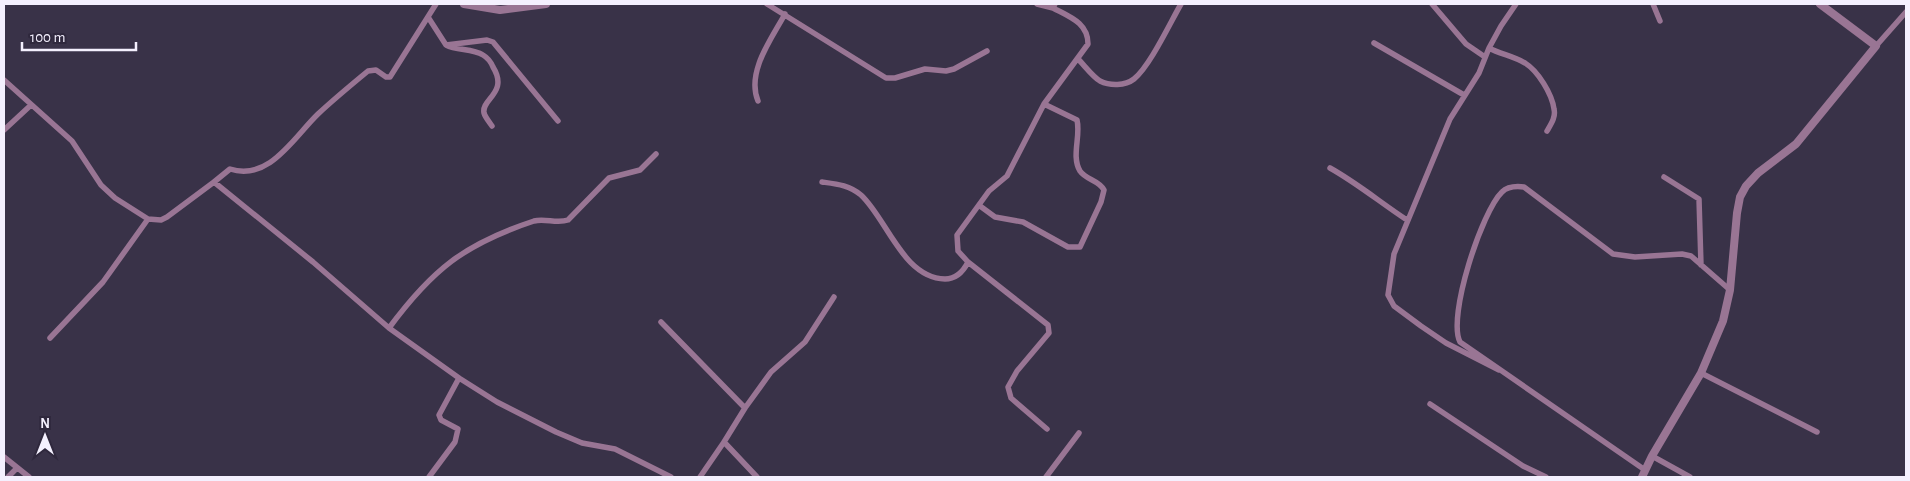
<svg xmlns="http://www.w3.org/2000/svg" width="1910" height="481" font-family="'Alegreya Sans',sans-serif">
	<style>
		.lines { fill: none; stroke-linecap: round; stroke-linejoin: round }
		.minor { stroke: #997594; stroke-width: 5.5 }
		.tertiary { stroke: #997594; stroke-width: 8 }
	</style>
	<rect width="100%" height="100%" fill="#393248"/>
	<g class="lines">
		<path class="minor" d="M767 4 886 78H895L925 69 946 71 954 69 987 51
			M1037 4 1053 8 1055 4
			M1432 4 1466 44 1485 57
			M1653 4 1660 21
			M428 17 446 45C457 51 472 48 483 55 488 58 491 62 493 67 509 93 481 99 484 113 485 117 490 123 492 126
			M1374 43 1464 95
			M446 45 487 40 493 42 558 121
			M1876 46 1906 12
			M1489 48C1500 54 1513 56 1525 63 1538 71 1552 94 1554 109 1556 117 1551 124 1547 131
			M1078 59C1085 66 1092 76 1100 81 1110 86 1125 86 1134 79 1150 66 1170 23 1181 4
			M4 80 72 141 101 185 115 198 148 219 161 220 167 217 214 182 313 262 389 328 459 378 497 402 556 432 582 443 615 449 671 477
			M758 101C746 72 772 38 785 14
			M4 130 31 105
			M1330 168C1357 183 1381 203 1407 220
			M1664 177 1699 199 1701 265
			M214 182 230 169C269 182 294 137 318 114 334 99 351 85 368 71L376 70 386 77H390L436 4
			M822 182C837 184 849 185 861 195 887 219 903 278 945 279 956 279 963 272 968 262
			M980 206 995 217 1023 222 1068 247H1080L1101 202 1104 190C1099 180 1086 180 1080 171 1071 156 1081 136 1077 120L1044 104
			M661 322 745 408
			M389 328C432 270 464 244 534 221 545 218 557 224 568 220L609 178 640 170 656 154
			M50 338 103 282 148 219
			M1499 370 1446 343 1421 326 1394 306 1388 295 1394 254 1450 119 1479 73 1489 48 1501 26 1516 4
			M1701 373 1817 432
			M1430 404 1523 466 1546 477
			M1047 429 1011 398 1008 387 1017 371 1049 333 1048 325 968 262 958 251 957 235 989 191 1007 176 1044 104 1088 44C1088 23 1070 17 1053 8
			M724 442 745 408 771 372 805 342 834 297
			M1652 456 1690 477
			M4 457 29 477
			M1645 470 1460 342C1447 317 1482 211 1502 192 1508 186 1516 186 1524 187L1613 254 1635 257 1682 254 1691 256 1730 290
			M8 477 17 468
			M429 477 455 442 458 429 441 420 439 415 459 378
			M700 477 724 442 757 477
			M1046 477 1079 433"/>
		<path class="tertiary" d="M464 4 500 10 546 4
			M1642 477 1652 456 1701 373 1723 321 1730 290 1737 213 1740 197 1746 186 1758 173 1796 144 1876 46 1820 4"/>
	</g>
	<rect width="1910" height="481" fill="none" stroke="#f4f0fe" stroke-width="10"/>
	<g transform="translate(45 436)" stroke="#2f283d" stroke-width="4" paint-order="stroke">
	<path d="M0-4L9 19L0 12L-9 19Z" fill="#f4f0fe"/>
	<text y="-8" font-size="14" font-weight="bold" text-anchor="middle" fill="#f4f0fe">N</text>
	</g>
	<path d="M22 42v8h114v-8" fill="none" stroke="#f4f0fe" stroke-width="2.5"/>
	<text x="30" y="42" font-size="15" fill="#f4f0fe" stroke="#2f283d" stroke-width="4" paint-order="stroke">100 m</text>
</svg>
